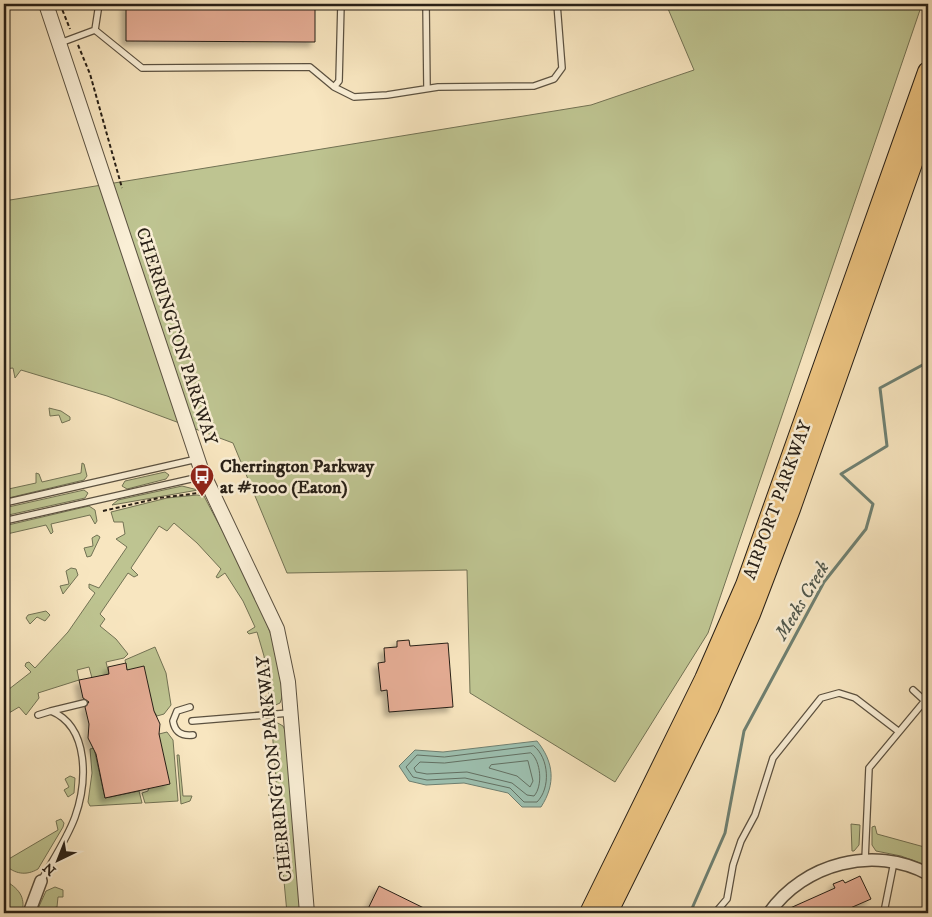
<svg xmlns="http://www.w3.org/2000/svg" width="932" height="917" font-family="'IM FELL DW Pica',serif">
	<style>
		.green { fill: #bec491; stroke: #727254 }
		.water { fill: #9dc0b0; stroke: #6e8072 }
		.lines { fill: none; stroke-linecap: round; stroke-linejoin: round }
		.shore { stroke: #627063; stroke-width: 1 }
		.stream { stroke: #6e8072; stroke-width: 3 }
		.building { fill: #e5ad95; stroke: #271f16; filter: url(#shadow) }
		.service-casing { stroke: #5b5140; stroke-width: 8 }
		.minor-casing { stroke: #5b5140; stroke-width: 14 }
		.tertiary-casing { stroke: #5b5140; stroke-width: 16 }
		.motorway-casing { stroke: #271f16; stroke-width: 22 }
		.path { stroke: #271f16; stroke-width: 2; stroke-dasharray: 4 2.5; stroke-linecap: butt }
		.service { stroke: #faefd6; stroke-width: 5.5 }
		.minor { stroke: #faefd6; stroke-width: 11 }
		.tertiary { stroke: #faefd6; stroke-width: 14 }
		.motorway { stroke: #ecc380; stroke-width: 20 }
		.labels { text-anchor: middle; stroke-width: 5; stroke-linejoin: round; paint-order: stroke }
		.street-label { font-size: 18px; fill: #271f16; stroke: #faefd6 }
		.poi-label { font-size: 18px; font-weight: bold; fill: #271f16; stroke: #faefd6; text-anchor: start }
		.water-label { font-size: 19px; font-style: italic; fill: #50574c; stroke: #faefd6 }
	</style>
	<defs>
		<filter id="shadow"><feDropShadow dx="-4.5" dy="4.5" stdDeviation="2.5" flood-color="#0004"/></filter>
	</defs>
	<rect width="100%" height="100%" fill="#f8e6c0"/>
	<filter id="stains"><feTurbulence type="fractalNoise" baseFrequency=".004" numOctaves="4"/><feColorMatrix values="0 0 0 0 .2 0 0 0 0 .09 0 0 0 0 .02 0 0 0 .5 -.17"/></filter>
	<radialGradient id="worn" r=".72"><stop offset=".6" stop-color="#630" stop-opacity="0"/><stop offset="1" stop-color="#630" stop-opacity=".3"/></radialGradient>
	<path class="green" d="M666 4H922L708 633 615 782 470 693 467 570 287 573 233 443 107 396 21 370 15 378 13 368 4 369V201L591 105 694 70Z
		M49 408 61 411 70 417V420L62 423 59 415 50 416Z
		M82 463 84 464 87 476 84 480 4 499V490L36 483V473L39 474 42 482 81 473Z
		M165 472 169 475 166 479 127 489 122 486 125 481Z
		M182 486 198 490 112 505 118 500Z
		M84 490 88 493 85 498 4 516V508Z
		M197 495 204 496 206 500C226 539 298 663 280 703L271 707 261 705 260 697 269 696 264 656 257 632 249 634 247 632 255 627 243 601 225 573 218 578 216 577 221 569 197 543 174 523 167 531 159 526 131 568 138 575 134 577 128 573 100 614 105 619 100 626 116 639 128 654 124 658 106 662 109 674 92 678 89 667 77 670 79 680 38 693 39 698 26 715 19 707 4 716V693L31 672 25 666 26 663 29 662 35 668 68 632 95 593 89 588V584L99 588 127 547 116 539 125 534 123 522H114L111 512 167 498Z
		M89 506 95 510 97 521 95 524 90 515 51 524 53 532 51 534 46 525 7 534 8 542 4 543V526Z
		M97 535 100 537 91 556 87 557 84 548 93 546 92 538Z
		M71 568 76 569 78 575 63 594 60 586 69 584 66 571Z
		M46 611 50 615 45 621 37 617 30 624 26 618 28 615Z
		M155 647 166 673 171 705 164 714 157 716 127 670 125 660Z
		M276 722 283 726 286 732 301 913H287L282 860 273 858 282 855 277 796 268 795 277 792 272 729 262 727 265 723Z
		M167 732 173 740 178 801 145 803 142 793 148 791 159 734Z
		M94 748 105 798 139 791 142 803 90 806 88 802 92 773 90 749Z
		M177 755H179L183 796H192L190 801 181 804Z
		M70 776 75 778 74 793 68 797 64 790 69 787 65 779Z
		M61 819 64 823 63 827 38 869C26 876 15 874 5 865L4 855 7 860 58 830 56 821Z
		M851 824 860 825 859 845 854 851H852Z
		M875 826 877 834 928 848V866L901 856 876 851 872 845V827Z
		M4 880C18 888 26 896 22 913H4Z
		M55 887 63 890V897H58L57 907 46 909V913H36L46 891Z"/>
	<path class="water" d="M537 741C554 762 556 784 541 807H522L508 793 464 783 426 785 409 781 399 766 415 750 443 752Z"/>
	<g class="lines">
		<path class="shore" d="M534 746C549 758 551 788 537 802H524L510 788 465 778 427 780 413 777 406 767 417 755 444 757Z
			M531 753C541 761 543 786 534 796L527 795 512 783 467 772 427 774 416 772 414 768 420 762 444 763Z
			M528 761 533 781 530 787 517 776 489 768 491 765Z"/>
		<path class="stream" d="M690 913 725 833 744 731 824 582 866 529 873 504 841 474 887 446 880 388 928 362"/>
	</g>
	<path class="building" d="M126 4H315V42L126 41Z
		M409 640 410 646 448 643 453 707 389 712 387 690 381 691 378 663 385 662 384 648 397 647V641Z
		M126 663 127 670 144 666 154 711 160 724 159 734 170 784 105 798 96 754 88 738 89 724 85 707 89 702 83 698 79 680 109 674 108 667Z
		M860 876 871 899 848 909 850 913H779L835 888 833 884 843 880 845 883Z
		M379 886 434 913H366Z"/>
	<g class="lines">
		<defs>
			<path id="service" d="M426 4 427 88
				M95 30 99 4
				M60 43 95 30 142 68 310 67 334 87 339 81 341 4
				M334 87 354 97 387 95 438 87 534 86 554 79 562 68 557 4
				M4 503 197 459
				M4 521 204 476
				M913 690 925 701
				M190 707 177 711 173 721C175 733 182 736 193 735
				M51 711 84 703
				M38 715 51 711C90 727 87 783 75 817 67 839 52 861 41 881
				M192 721 289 713
				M865 860 869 768 928 697
				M715 913 727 899 733 865 741 841 755 815 773 758 821 698 839 693 855 698 898 731
				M881 913 884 912 894 862"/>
			<path id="minor" d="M29 913 41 881
				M769 913C804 863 874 845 928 874"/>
			<path id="tertiary" d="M46 4 201 469 277 629 288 682 307 913"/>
			<path id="motorway" d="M590 913 705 679 746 585 928 72
				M607 913 709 707 750 614 790 509 928 118"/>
		</defs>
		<use href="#service" class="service-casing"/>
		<use href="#minor" class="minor-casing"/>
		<use href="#tertiary" class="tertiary-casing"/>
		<use href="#motorway" class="motorway-casing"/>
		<path class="path" d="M60 4 70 29
			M78 45 90 74 122 188
			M103 511 159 498 199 493
			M4 604H5"/>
		<use href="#service" class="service"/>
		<use href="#minor" class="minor"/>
		<use href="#tertiary" class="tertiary"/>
		<use href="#motorway" class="motorway"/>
	</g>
	<defs>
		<symbol id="bus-pin" viewBox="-11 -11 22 30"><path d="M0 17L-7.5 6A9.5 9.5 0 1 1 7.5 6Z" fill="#8f2418" stroke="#faefd6"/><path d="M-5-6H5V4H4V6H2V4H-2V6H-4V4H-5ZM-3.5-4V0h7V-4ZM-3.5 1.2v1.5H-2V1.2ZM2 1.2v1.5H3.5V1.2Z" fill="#fff"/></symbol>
	</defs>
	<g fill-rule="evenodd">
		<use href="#bus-pin" x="188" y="462" width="28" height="38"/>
	</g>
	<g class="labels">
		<g class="street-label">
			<text transform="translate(177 336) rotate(72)" y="6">CHERRINGTON PARKWAY</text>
			<text transform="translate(777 500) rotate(-70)" y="6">AIRPORT PARKWAY</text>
			<text transform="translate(274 769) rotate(-96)" y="6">CHERRINGTON PARKWAY</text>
		</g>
		<g class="poi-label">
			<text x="220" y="472">Cherrington Parkway<tspan x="220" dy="21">at #1000 (Eaton)</tspan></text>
		</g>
		<g class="water-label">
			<text transform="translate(801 600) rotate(-59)" y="7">Meeks Creek</text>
		</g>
	</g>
	<rect width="932" height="917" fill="none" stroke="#f8e6c0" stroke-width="20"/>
	<rect x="5" y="5" width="922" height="907" fill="none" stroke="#271f16" stroke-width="2.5"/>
	<rect x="10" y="10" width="912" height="897" fill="none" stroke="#271f16"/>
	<g transform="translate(58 860) rotate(223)" stroke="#faefd6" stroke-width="4" paint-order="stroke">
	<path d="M0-4L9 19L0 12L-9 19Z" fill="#271f16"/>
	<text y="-8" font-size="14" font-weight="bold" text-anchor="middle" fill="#271f16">N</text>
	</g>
	<rect width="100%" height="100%" filter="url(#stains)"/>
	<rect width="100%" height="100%" fill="url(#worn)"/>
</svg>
